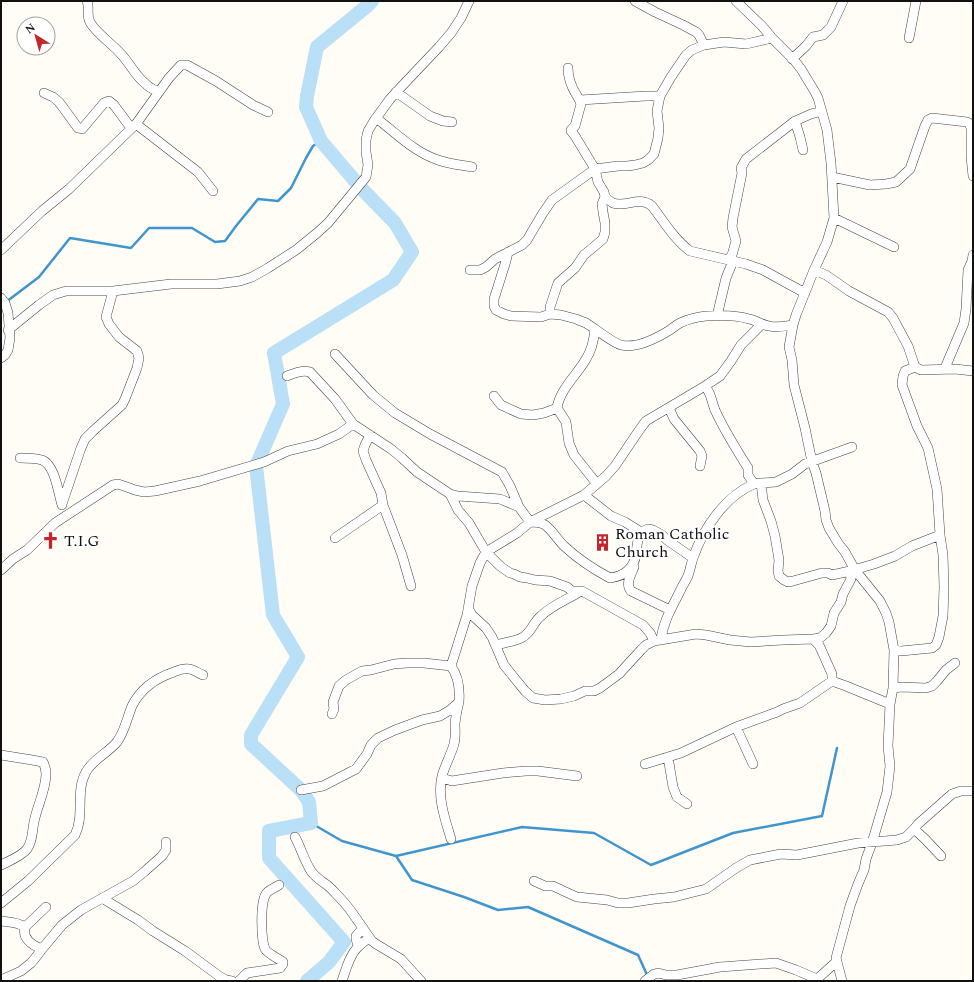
<svg xmlns="http://www.w3.org/2000/svg" width="974" height="982" font-family="Spectral,serif">
	<style>
		.lines { fill: none; stroke-linecap: round; stroke-linejoin: round }
		.stream { stroke: #3f96cf; stroke-width: 2.5 }
		.river { stroke: #b9e0f7; stroke-width: 14 }
		.minor-casing { stroke: #444; stroke-width: 10 }
		.minor { stroke: #fff; stroke-width: 9 }
		.labels { text-anchor: middle; stroke-width: 4; stroke-linejoin: round; paint-order: stroke }
		.poi-label { font-size: 16px; fill: #111; stroke: #fff; text-anchor: start }
	</style>
	<rect width="100%" height="100%" fill="#fffdf5"/>
	<g class="lines">
		<path class="stream" d="M6 302 39 277 70 238 131 248 149 228H192L215 242 225 241 236 226 258 199 278 201 291 188 306 158 313 146 321 141
			M311 823 342 841 396 856 522 827 594 833 651 865 733 833 822 816 837 748
			M396 856 412 880 464 897 498 910 528 907 638 955 648 977"/>
		<path class="river" d="M307 981 329 962 344 942 269 858V831L311 823 309 802 301 790 251 744V735L298 657 273 615 256 466 283 404 274 353 393 280 412 252 395 223 362 189 321 141 306 107 307 96 317 47 367 6 372 1"/>
		<defs>
			<path id="minor" d="M87 1C90 8 86 15 90 22 95 32 112 44 120 53 130 63 135 76 146 84 149 88 155 90 159 92
				M635 1 655 12 683 25 696 32 699 35 704 45
				M736 1 762 26 772 38 794 60 801 69 815 92 818 98 827 130 831 163 834 218 827 242 814 270 796 315 793 325 789 347 792 360 794 385 805 428 812 462 816 473 825 511 826 520 829 528 838 543 845 552 855 570 880 601 886 613 889 622 894 650 893 688 890 704 888 746 890 766 887 792 872 843 866 859 864 870 858 884 850 906 836 958 842 981
				M909 38 916 1
				M792 59 806 46 813 37 823 35 831 27 843 1
				M396 92 430 116 443 121 452 122
				M44 93 53 97 59 102 78 128 82 129 104 103 109 101 114 105 131 128
				M580 100 646 96H660
				M376 118C396 133 414 152 438 160 449 164 461 165 472 167
				M795 121 800 137 803 150
				M136 124 198 172 213 191
				M832 177 870 185 886 184 896 182 910 169 925 126 928 120 932 118 967 122 969 123 971 128V157L973 176
				M605 197C607 199 610 201 613 203 626 208 639 195 652 206 664 222 675 240 690 251L746 264 763 270 783 281 805 293
				M834 218 894 247
				M1 250 42 211 69 189 136 124 169 78 181 65H187L216 81 253 105 268 112
				M508 252 506 261 494 299V306L496 310 504 314 511 316 541 317 550 314 561 315 576 319 586 323 595 329C594 339 592 350 586 359 577 375 560 389 557 408L566 422 569 443 574 455 597 484
				M728 260 732 255 736 241 732 227 733 218 742 173 741 168 746 159 795 121 811 114 822 111
				M470 270H480L486 267 495 259 522 245 527 240 543 213 552 200 595 169 618 166H627L635 165 643 163 648 160 654 154 658 138 659 128 657 111 660 96 671 77 686 55 692 50 704 45 724 42 746 44 772 38
				M814 270 826 275 849 291 888 312 893 318 908 346 915 367 921 370 955 369 973 371
				M1 298 5 303 8 313 10 338 8 350 5 355 1 358
				M550 314V307L558 283 575 268 584 255 603 239 605 232V223L603 212 602 204 605 197 604 192 598 182 595 169 575 136 571 131V130L575 126 581 104C580 100 578 98 576 94 571 86 568 77 568 68
				M717 316 726 278 733 261
				M595 329C602 334 614 343 621 345 637 349 657 338 670 330 673 328 676 325 680 323 688 319 698 317 706 316 720 315 736 315 749 319 756 320 762 325 769 326 777 328 785 326 793 325
				M8 330 39 305 53 295 66 291H113L171 284H217L240 281 252 277 268 268 296 250 317 233 328 223 366 177 368 165 366 152V140L368 131 374 121 390 99 402 86 439 47 451 33 461 18 469 1
				M335 354 373 395 395 413 430 434 502 472 510 486 519 507 530 522C536 522 540 522 545 525 551 529 558 540 564 546 578 559 593 569 610 578 624 576 634 569 636 554 637 546 637 539 641 532
				M945 368 964 323 966 309 968 270 972 261 973 255
				M287 376C295 373 301 370 310 372L335 399 353 424 391 449 402 458 417 472 450 494 458 510 469 523 486 552 517 533 530 522 584 495 606 476 615 466 640 429 646 421 705 386 720 376 731 361 741 345 762 324
				M705 386C712 395 711 400 715 410 724 430 736 449 748 468V475L754 484 761 483 776 482 792 474 805 464 852 447
				M494 396 501 405 521 414 533 415 544 413 557 408
				M669 408 674 419 700 451 702 456 700 466
				M370 435 365 445 363 451 366 460 381 493 383 505 402 555 411 586
				M20 458C27 458 35 458 42 460 55 465 58 492 62 505
				M761 483 763 500 771 521 775 536 779 560 778 571 779 576 784 580 788 582 793 581 822 573H828L832 575 850 571 874 564 895 556 912 546 940 535
				M450 494 458 496 500 499 519 507
				M584 495 611 516 625 522 641 532 648 529 653 530 662 535 667 540 693 558
				M62 504 81 448 85 439 93 431 122 405 125 399 137 368 139 358 137 351 119 337 109 324 106 317 113 291
				M335 538 383 505
				M634 567C631 575 625 584 631 591L670 610
				M1 570 13 559 27 550 55 523 113 485 118 484 124 486 135 490 144 492 155 491 200 481 264 462 288 451 317 444 339 434 353 424
				M468 608 472 615 486 628 492 637 504 665 512 675 525 691 533 698 545 700 561 699 574 696 585 691H594L600 688 619 674 641 650 646 645 654 641 696 634 706 635 730 640 751 642 783 640 813 639
				M661 640C663 621 673 606 681 589 683 585 686 580 688 576 690 570 691 564 693 558 703 529 725 496 754 484
				M496 645C505 642 515 642 523 637 532 632 533 622 541 616 552 605 567 600 581 591
				M894 650 901 651 932 648 936 645 939 637 943 616 944 587 943 555 940 535 937 489 928 448 917 426 902 385 903 376 905 371 915 367
				M832 681V674L824 656 819 645 813 639 820 638 826 633 831 626 834 613 841 602 843 594 851 579 850 571
				M893 688 902 687 926 688 932 686 937 681 946 670 955 663
				M332 714 334 709 333 702 339 686 346 680 362 671 371 670 394 664 407 663H424L451 666 467 615 472 586 480 563 486 552 500 566 510 573 514 574 520 577 527 578 535 580 550 581 567 587 572 591H582L643 625 650 633 654 641
				M736 727 753 764
				M1 755 32 760 43 762C45 766 46 769 46 774 46 790 37 806 34 822 32 831 33 841 27 849 22 856 9 861 1 865
				M668 757 673 787 677 797 687 804
				M645 764 681 753 736 727 777 712 783 709 800 703 832 681 846 686 890 704
				M442 778 452 781 458 780 503 773 526 771H538L577 776
				M301 790 323 786 356 769 367 754 371 745 378 738 395 730 422 720 440 716 450 710 459 702C460 689 459 677 451 666
				M914 829 925 839 941 856
				M295 837C301 848 304 860 311 871 315 877 321 881 327 885 332 889 336 894 340 898 353 911 361 927 372 941L376 944 401 959 421 981
				M451 839C445 819 437 797 442 776 445 765 451 755 454 744 456 737 455 730 455 723 456 716 457 709 459 702
				M534 881 545 886H553L568 893 577 897 607 900 618 903H628L654 899 674 897 706 889 736 868 750 860 781 854 797 855 858 843 897 840 906 837 914 829 918 824 952 794 961 791H973
				M102 898 138 920 153 931 185 951 219 976 226 980 232 981
				M1 903 28 881 75 835C85 815 75 791 86 772 93 759 108 753 117 742 125 731 127 718 132 706 141 688 156 678 174 672 179 670 183 668 189 669 193 669 198 673 203 675
				M1 921C9 922 18 922 25 927
				M358 946 356 939V936L363 928
				M42 949C32 945 22 939 25 927L46 907
				M1 980 21 971 31 963 36 957 42 949 62 925 81 910 133 881 144 872 162 856 166 850V842
				M239 981 247 973 280 968 283 964V962C278 958 268 954 265 949 261 939 260 903 266 894 268 890 275 888 279 885
				M342 981C346 969 350 954 359 946 362 943 366 940 370 938
				M645 981 654 974 658 973 666 975H677L720 967 776 963 796 970 817 979
				M815 981 836 962"/>
		</defs>
		<use href="#minor" class="minor-casing"/>
		<use href="#minor" class="minor"/>
	</g>
	<defs>
		<symbol id="church-bare" viewBox="-9 -9 18 18"><path d="M-1.2-6h2.4v3.5h3.3v2.4h-3.3V6h-2.4V-.1h-3.3v-2.4h3.3Z" fill="#c4262e" stroke="#fff" stroke-width="2.5" paint-order="stroke"/></symbol>
		<symbol id="building-bare" viewBox="-9 -9 18 18"><path d="M-4-6H4V6H1V3H-1V6H-4ZM-2.5-4.3h1.7v1.8h-1.7ZM.8-4.3h1.7v1.8H.8ZM-2.5-1h1.7V.8h-1.7ZM.8-1h1.7V.8H.8Z" fill="#c4262e" stroke="#fff" stroke-width="2.5" paint-order="stroke"/></symbol>
	</defs>
	<g fill-rule="evenodd">
		<use href="#church-bare" x="38" y="528" width="25" height="25"/>
		<use href="#building-bare" x="590" y="530" width="25" height="25"/>
	</g>
	<g class="labels">
		<g class="poi-label">
			<text x="615" y="539">Roman Catholic<tspan x="615" dy="18">Church</tspan></text>
			<text x="64" y="546">T.I.G</text>
		</g>
	</g>
	<rect width="974" height="982" fill="none" stroke="#111111" stroke-width="4"/>
	<g transform="translate(36 36) rotate(323)"><circle r="19" fill="#ffffff" stroke="#a0a0a0"/>
	<path d="M0-3L7 15L0 10L-7 15Z" fill="#c4262e"/>
	<text y="-6" font-size="11" font-weight="bold" text-anchor="middle" fill="#111111">N</text>
	</g>
</svg>
